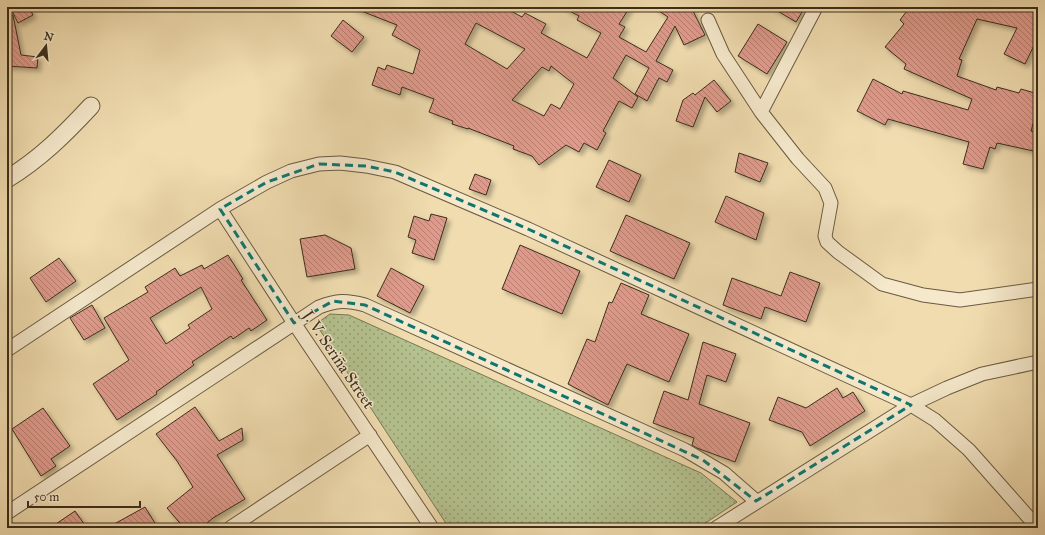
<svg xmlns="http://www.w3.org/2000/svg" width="1045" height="535" font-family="'IM FELL Great Primer',serif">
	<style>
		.park { fill: url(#park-dots); stroke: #787855 }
		.building { fill: url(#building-back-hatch); stroke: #3c2e1b; fill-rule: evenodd; filter: url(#shadow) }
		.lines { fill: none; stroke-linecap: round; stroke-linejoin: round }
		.minor-casing { stroke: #695a40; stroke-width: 15 }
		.tertiary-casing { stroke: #695a40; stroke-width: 19 }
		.minor { stroke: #f5e8cb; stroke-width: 13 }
		.tertiary { stroke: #f5e8cb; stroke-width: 17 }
		.marked { fill: none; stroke: #0f766e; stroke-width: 3; stroke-dasharray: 8 5; stroke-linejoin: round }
		.labels { text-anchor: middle; stroke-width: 3; stroke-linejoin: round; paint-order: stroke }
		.street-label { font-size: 16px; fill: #3c2e1b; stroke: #f5e8cb }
	</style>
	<defs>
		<pattern id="park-dots" width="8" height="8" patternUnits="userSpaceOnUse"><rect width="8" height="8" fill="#b4c28f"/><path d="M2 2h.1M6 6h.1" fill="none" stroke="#949e74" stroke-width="1.8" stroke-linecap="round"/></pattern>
		<pattern id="building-back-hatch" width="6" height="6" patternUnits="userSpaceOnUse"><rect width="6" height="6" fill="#e09a8b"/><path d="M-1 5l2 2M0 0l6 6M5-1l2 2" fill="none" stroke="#b77e71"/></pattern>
		<filter id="shadow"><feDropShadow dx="3.5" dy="3.5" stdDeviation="2" flood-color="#0004"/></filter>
	</defs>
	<rect width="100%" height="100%" fill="#f0dcaf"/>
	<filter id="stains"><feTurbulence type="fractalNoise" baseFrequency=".005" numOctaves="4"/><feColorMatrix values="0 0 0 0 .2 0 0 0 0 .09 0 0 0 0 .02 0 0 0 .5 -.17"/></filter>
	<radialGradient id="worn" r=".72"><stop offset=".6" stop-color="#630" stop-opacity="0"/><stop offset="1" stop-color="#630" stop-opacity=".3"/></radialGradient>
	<path class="park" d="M330 314 349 315 701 473 737 502 698 528H449L316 324Z"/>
	<path class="building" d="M10 7H29L33 15 18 23Z
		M351 7H503L522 17 525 13 546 24 541 33 587 58 601 33 577 20 579 16 562 7H630L619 24 625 27 619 37 646 52 668 17 653 7H691L705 35 684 45 675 26 656 61 673 70 667 82 659 78 647 101 635 94 649 68 626 55 613 78 638 97 632 108 619 101 603 131 606 133 597 150 584 143 579 152 566 145 539 165 532 156 513 149 514 146 468 128V129L452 124 453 121 429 112 434 99 402 87 400 95 372 85 378 67 385 70 387 65 413 74 420 50 392 35 397 25ZM476 23 525 49 507 69 465 44ZM551 66 574 84 560 109 551 104 544 116 512 100 542 67 549 71Z
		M771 7H805L796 22Z
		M910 7H1038V37L1025 64 1004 54 1017 28 977 19 959 59 962 60 957 76 996 90 997 87 1019 93 1021 89 1038 94V106L1031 131 1038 133V152L997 143 995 149 990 147 983 169 963 164 969 142 888 119 885 125 857 111 873 79 902 94 903 91 968 110 972 99 904 69 906 64 885 47 904 24 900 20Z
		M13 15 21 55 38 57 37 68 7 66V16Z
		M343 20 364 37 352 52 331 36Z
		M758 24 787 42 767 74 738 56Z
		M714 80 731 101 717 112 705 97 693 127 676 121 683 100 693 93 695 95Z
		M739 153 768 163 760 182 735 172Z
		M609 160 641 175 629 202 596 187Z
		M475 174 491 180 486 195 469 189Z
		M726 196 764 213 756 240 715 222Z
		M431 214 447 218 434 260 412 253 416 240 408 237 414 216 429 221Z
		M626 215 690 243 674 279 610 251Z
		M325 235 351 248 355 269 307 277 300 239Z
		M520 245 580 271 562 314 502 289Z
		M228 255 243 279 241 280 267 320 251 331 249 328 233 339 231 336 192 362 194 365 156 392 157 394 117 420 93 384 129 360 104 318 148 292 145 287 175 268 180 276 202 265 204 269ZM201 287 212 309 188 325 190 328 166 344 150 318Z
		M59 258 76 281 46 302 30 278Z
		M391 268 424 286 410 313 377 296Z
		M790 272 820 283 806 322 765 307 761 319 723 305 732 278 781 296Z
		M621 283 649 295 641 314 689 334 669 382 627 364 608 405 568 384 587 339 595 342 609 302 612 303Z
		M92 305 105 328 84 340 70 318Z
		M703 342 736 354 726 382 707 375 699 404 750 423 735 462 697 448 692 445 694 438 653 423 664 391 688 400Z
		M837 388 843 398 853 392 865 411 810 446 802 432 769 420 778 397 806 408Z
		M195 407 219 441 242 428 243 440 217 455 245 499 213 518 201 528H184L167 508 193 487 177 461 156 434Z
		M43 408 70 446 51 459 56 466 41 476 12 429Z
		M145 507 158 528H107Z
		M75 511 87 528H50Z"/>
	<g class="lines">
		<defs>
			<path id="minor" d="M708 20 723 54 761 112 798 159 825 188 831 203 825 236 827 242 838 252 882 284 923 295 960 300 1038 289
				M761 112 816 7
				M220 209 294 323 432 528
				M7 350 220 209 267 182 291 171 319 164 340 163 366 166 395 172 528 229 911 405 935 420 969 450 1038 528
				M7 513 319 307C337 300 346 300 365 305L685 450 724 473 756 501
				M230 528 370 435
				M716 528 911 405 947 388 982 374 1038 362"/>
			<path id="tertiary" d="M7 179C40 159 65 134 91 106"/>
		</defs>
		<use href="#minor" class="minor-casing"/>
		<use href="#tertiary" class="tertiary-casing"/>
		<use href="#minor" class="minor"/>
		<use href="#tertiary" class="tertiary"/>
	</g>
	<path class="marked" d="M319 164 366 166 395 172 528 229 911 405 756 501 703 460 365 305 333 301 294 323 220 209 267 182Z"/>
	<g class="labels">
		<g class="street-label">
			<text transform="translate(339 359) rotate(56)" y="6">J. V. Seriña Street</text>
		</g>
	</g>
	<rect width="1045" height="535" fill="none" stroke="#f0dcaf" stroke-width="24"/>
	<rect x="8" y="8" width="1029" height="519" fill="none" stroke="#3c2e1b" stroke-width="2"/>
	<rect x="12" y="12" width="1021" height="511" fill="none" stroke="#3c2e1b"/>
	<g transform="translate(46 46) rotate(16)" stroke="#f5e8cb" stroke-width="3" paint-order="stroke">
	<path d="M0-3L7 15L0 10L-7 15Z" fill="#3c2e1b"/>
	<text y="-6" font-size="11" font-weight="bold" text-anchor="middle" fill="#3c2e1b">N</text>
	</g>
	<path d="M28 501v6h112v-6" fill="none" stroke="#3c2e1b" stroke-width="2"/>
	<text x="34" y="501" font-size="12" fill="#3c2e1b" stroke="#f5e8cb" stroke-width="3" paint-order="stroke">50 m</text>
	<rect width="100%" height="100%" filter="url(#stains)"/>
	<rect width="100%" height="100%" fill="url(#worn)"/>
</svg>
